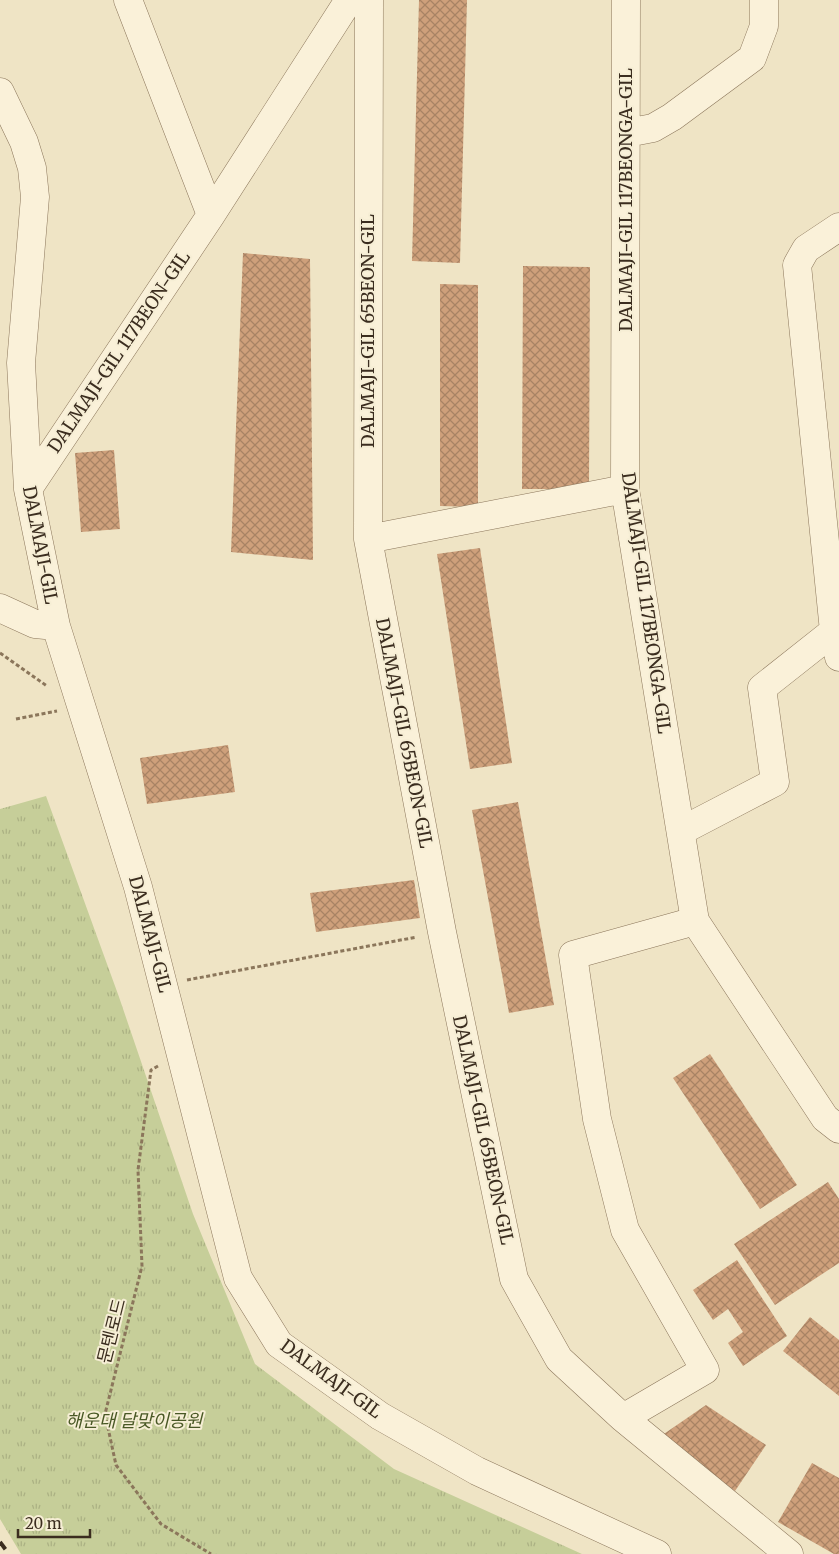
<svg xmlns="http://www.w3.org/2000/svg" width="839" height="1554" font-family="Merriweather,'Noto Sans KR',serif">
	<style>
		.park { fill: url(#park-tufts) }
		.building { fill: url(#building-cross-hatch) }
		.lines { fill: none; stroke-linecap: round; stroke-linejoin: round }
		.minor-casing { stroke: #8b765b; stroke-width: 29 }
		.path { stroke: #8b765b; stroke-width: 3; stroke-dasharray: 4 2.5; stroke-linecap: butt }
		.minor { stroke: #faf1d9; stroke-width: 28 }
		.rail { stroke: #3b2d1f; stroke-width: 4; stroke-dasharray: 9 9; stroke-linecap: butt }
		.labels { text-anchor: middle; stroke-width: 4; stroke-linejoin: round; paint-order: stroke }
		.street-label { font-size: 18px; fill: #3b2d1f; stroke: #f6eed5 }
		.park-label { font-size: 18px; font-style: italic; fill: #495825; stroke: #f6eed5 }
	</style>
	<defs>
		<pattern id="park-tufts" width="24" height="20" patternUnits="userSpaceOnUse" patternTransform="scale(1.25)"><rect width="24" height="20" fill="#c6ce99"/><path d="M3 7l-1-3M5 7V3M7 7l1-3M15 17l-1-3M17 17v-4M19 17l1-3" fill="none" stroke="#abb183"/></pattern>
		<pattern id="building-cross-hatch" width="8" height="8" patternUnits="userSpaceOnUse" patternTransform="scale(1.25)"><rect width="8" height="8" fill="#cea07b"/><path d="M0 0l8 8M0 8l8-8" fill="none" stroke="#a88364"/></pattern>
	</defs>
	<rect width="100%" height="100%" fill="#efe4c5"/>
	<path class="park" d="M46 796 119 997 193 1214 255 1364 394 1469 582 1554H21L0 1519V809Z"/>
	<path class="building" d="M419 0H467L460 263 412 261Z
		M243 253 310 259 313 560 231 552Z
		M523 266 590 267 589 489H522Z
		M440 284 478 285V507L440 506Z
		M114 450 120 529 81 532 75 453Z
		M480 548 512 763 470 769 437 554Z
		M228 745 235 792 147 804 140 758Z
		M518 802 554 1005 509 1013 472 810Z
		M414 880 420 918 316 932 310 893Z
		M710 1054 797 1185 760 1209 673 1078Z
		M828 1182 839 1199V1263L775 1305 734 1244Z
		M737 1260 787 1336 743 1366 728 1343 743 1332 728 1309 713 1320 693 1290Z
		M810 1317 839 1340V1396L783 1351Z
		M706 1405 766 1445 735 1491 658 1438Z
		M812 1463 839 1478V1554H834L778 1522Z"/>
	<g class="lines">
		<defs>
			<path id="minor" d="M128 0 211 215
				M369 0 368 539 442 932 514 1279 559 1359 623 1418 789 1554
				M626 0 625 489 695 921 825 1118 839 1129
				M0 92 24 142 32 168 35 197 21 363 28 489 56 626 138 887 238 1278 279 1344 380 1416 477 1471 657 1554
				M627 133 653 128 672 117 752 58 764 26V0
				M839 227 806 249 797 265 834 631 839 657
				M28 489 211 215 349 0
				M368 539 625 489
				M0 608 35 624 56 626
				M681 831 775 782 762 688 834 631
				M623 1418 705 1370 625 1230 597 1119 573 955 695 921"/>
		</defs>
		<use href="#minor" class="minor-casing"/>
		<path class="path" d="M0 653 47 686
			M16 719 57 711
			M187 980 417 937
			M158 1066 151 1070 138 1170 142 1266 105 1414 116 1465 161 1524 211 1554"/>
		<use href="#minor" class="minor"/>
		<path class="rail" d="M0 1542 9 1554"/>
	</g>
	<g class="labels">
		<g class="street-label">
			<text transform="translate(626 200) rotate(-90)" y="6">DALMAJI-GIL 117BEONGA-GIL</text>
			<text transform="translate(368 331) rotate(-90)" y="6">DALMAJI-GIL 65BEON-GIL</text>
			<text transform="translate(119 352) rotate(-56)" y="6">DALMAJI-GIL 117BEON-GIL</text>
			<text transform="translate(40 545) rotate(79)" y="6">DALMAJI-GIL</text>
			<text transform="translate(646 603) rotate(82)" y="6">DALMAJI-GIL 117BEONGA-GIL</text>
			<text transform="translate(404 733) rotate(79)" y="6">DALMAJI-GIL 65BEON-GIL</text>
			<text transform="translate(150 934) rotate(75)" y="6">DALMAJI-GIL</text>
			<text transform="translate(483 1130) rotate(78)" y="6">DALMAJI-GIL 65BEON-GIL</text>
			<text transform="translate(112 1331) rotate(-76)" y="6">문텐로드</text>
			<text transform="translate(331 1379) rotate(36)" y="6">DALMAJI-GIL</text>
		</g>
		<g class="park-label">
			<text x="134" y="1427">해운대 달맞이공원</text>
		</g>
	</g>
	<path d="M18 1529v8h72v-8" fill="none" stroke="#3b2d1f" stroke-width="2.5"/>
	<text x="25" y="1529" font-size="15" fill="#3b2d1f" stroke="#f6eed5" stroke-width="4" paint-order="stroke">20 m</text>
</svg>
